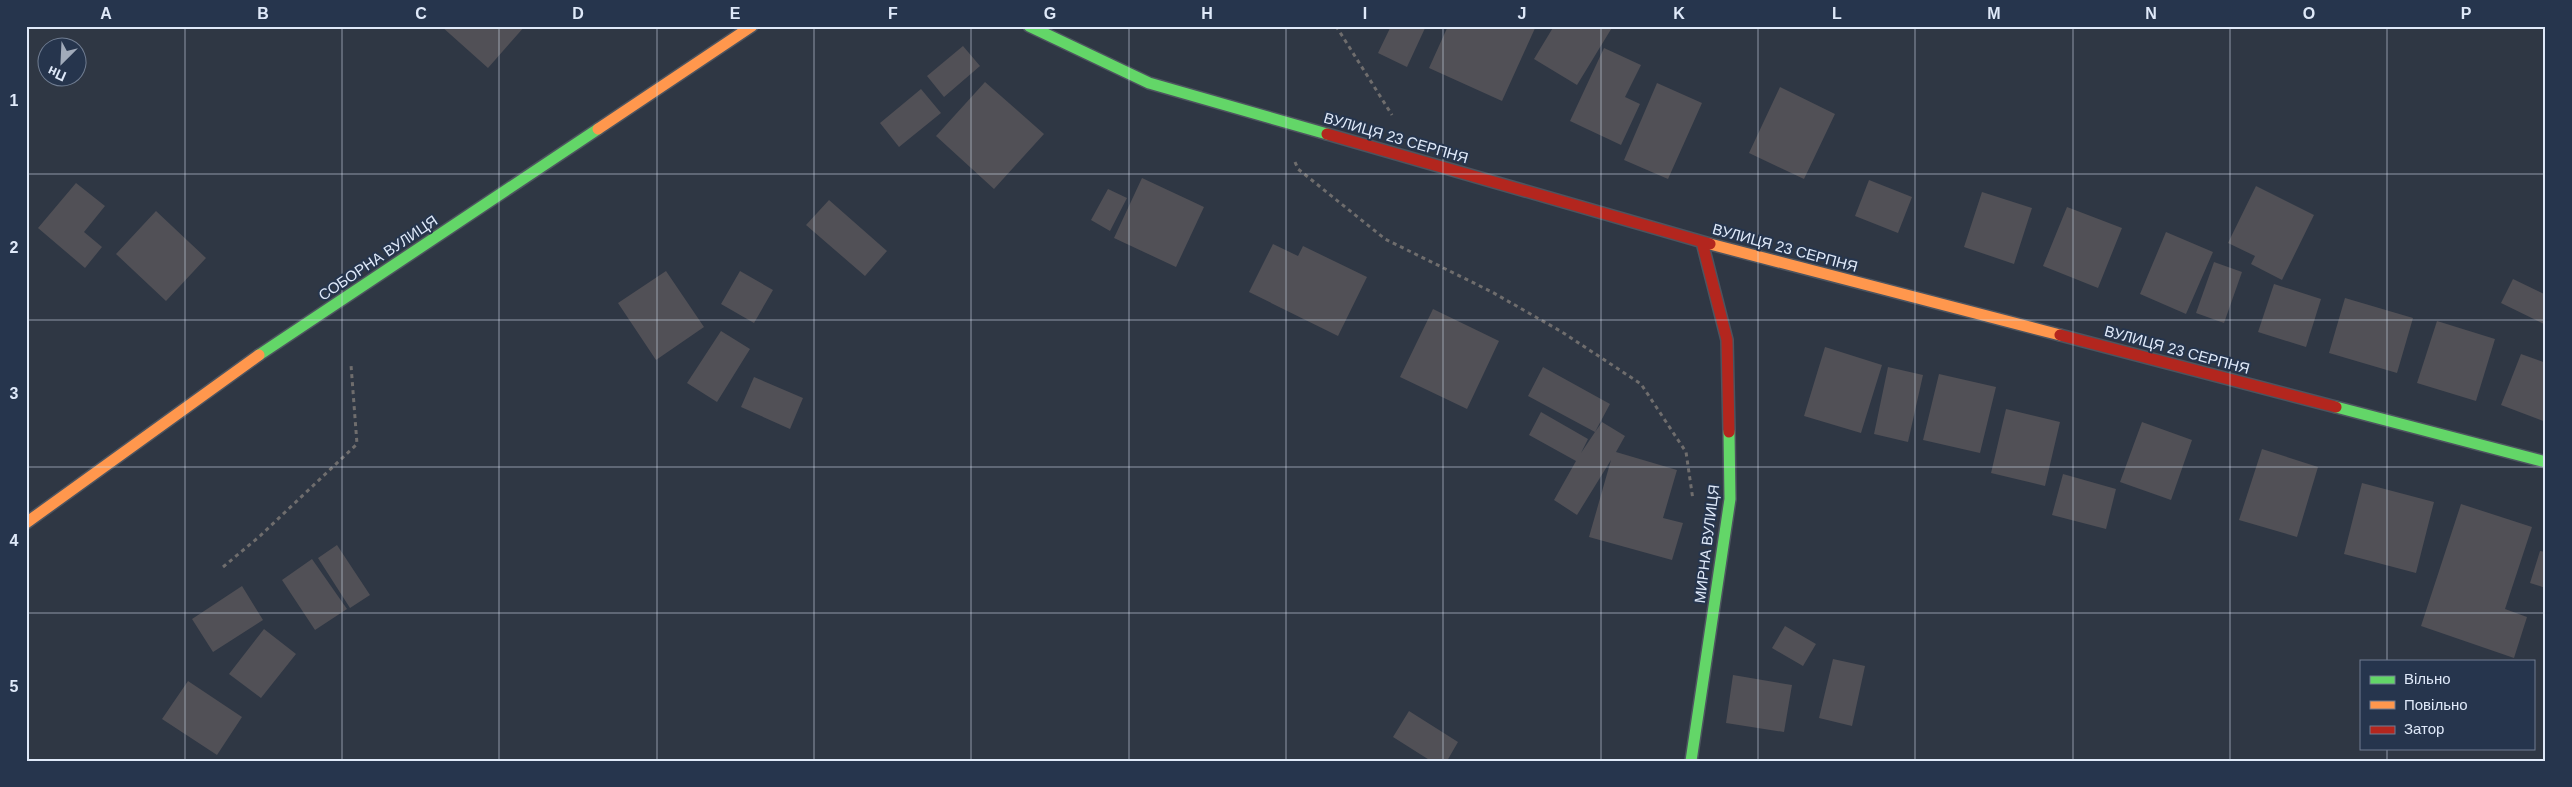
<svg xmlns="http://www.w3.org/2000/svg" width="2572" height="787" font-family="Helvetica,sans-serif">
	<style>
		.building { fill: #515056 }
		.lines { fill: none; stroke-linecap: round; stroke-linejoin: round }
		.fast-casing { stroke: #4d545f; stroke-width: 14 }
		.slow-casing { stroke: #4d545f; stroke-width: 14 }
		.jam-casing { stroke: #4d545f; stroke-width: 14 }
		.path { stroke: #6f6d6d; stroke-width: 3; stroke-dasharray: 4 4; stroke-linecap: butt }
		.fast { stroke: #63d668; stroke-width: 11 }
		.slow { stroke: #ff974d; stroke-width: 11 }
		.jam { stroke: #b3261e; stroke-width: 11 }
		.grid { fill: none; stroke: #dfe9f9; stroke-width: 1; stroke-opacity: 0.55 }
		.labels { text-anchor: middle; stroke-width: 4; stroke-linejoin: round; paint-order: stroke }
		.street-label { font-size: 15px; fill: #dfe9f9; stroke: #26354d }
		.neatline { fill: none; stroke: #dfe9f9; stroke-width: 2 }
		.grid-label { font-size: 16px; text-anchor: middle; font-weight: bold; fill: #dfe9f9 }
	</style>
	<rect width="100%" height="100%" fill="#2f3744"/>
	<path class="building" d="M441 26H525L488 68Z
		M1391 26H1426L1407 67 1378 53Z
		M1448 26H1536L1502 101 1429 68Z
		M1554 26H1613L1577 85 1534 59Z
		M963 46 980 66 944 97 927 76Z
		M1604 48 1641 65 1625 97 1640 104 1621 145 1570 121Z
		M985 82 1044 134 994 189 936 136Z
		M1657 83 1702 103 1668 179 1624 160Z
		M1780 87 1835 114 1804 179 1749 153Z
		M921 89 941 113 899 147 880 123Z
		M1142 178 1204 207 1176 267 1114 238Z
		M1869 180 1912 197 1898 233 1855 216Z
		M76 183 105 206 84 232 102 247 85 268 38 228Z
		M2256 186 2314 215 2282 280 2251 264 2255 256 2228 243Z
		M1108 189 1127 198 1110 231 1091 220Z
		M1982 192 2032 208 2014 264 1964 247Z
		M829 200 887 251 865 276 806 225Z
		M2067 207 2122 228 2098 288 2043 266Z
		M156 211 206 258 166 301 116 254Z
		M2166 232 2213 252 2186 314 2140 294Z
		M1273 244 1298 256 1303 246 1367 277 1338 336 1249 292Z
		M2214 262 2242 272 2224 323 2196 313Z
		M666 271 704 327 656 360 618 303Z
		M740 271 773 290 754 323 721 304Z
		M2513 279 2546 295V325L2501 303Z
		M2274 284 2321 299 2306 347 2258 332Z
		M2345 298 2413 318 2397 373 2329 353Z
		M1433 309 1499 341 1467 409 1400 377Z
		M2437 321 2495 339 2476 401 2417 383Z
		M721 331 750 349 717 402 687 383Z
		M1825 347 1882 365 1861 433 1804 416Z
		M2521 354 2546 363V422L2501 405Z
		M1543 367 1610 404 1595 432 1602 422 1625 436 1616 452 1677 470 1663 518 1683 523 1672 560 1589 537 1611 460 1577 515 1554 500 1576 461 1529 435 1541 412 1588 439 1581 453 1595 432 1528 396Z
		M1888 367 1923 375 1908 442 1874 434Z
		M1939 374 1996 387 1980 453 1923 440Z
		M754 377 803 398 790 429 741 407Z
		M2006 409 2060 422 2045 486 1991 473Z
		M2142 422 2192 440 2171 500 2120 482Z
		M2262 449 2318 467 2297 537 2239 520Z
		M2063 474 2116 489 2106 529 2052 515Z
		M2362 483 2434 502 2416 573 2344 554Z
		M2461 504 2532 527 2505 609 2527 617 2514 658 2421 626Z
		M337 545 370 595 350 608 318 558Z
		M2540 551 2546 552V588L2530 583Z
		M312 559 347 609 315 630 282 580Z
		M242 586 263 620 213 652 192 619Z
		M1785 626 1816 644 1803 666 1772 648Z
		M264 629 296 654 261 698 229 674Z
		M1833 659 1865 666 1852 726 1819 718Z
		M1733 675 1792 685 1784 732 1726 723Z
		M188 681 242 717 217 755 162 719Z
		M1409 711 1458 742 1447 761H1431L1393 737Z"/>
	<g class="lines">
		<defs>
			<path id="fast" d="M1029 26 1149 83 1327 134
				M259 355 598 129
				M2336 407 2546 462
				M1691 761 1730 499 1729 432"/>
			<path id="slow" d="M598 129 752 26
				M1710 244 2060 335
				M26 523 259 355"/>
			<path id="jam" d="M1327 134 1710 244
				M1702 242 1727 340 1729 432
				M2060 335 2336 407"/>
		</defs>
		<use href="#fast" class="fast-casing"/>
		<use href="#slow" class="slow-casing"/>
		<use href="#jam" class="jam-casing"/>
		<path class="path" d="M1336 26 1392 115
			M1295 162 1298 169 1385 239 1492 292 1562 332 1641 384 1686 452 1693 500
			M223 567 260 536 357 444 351 365"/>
		<use href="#fast" class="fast"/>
		<use href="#slow" class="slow"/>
		<use href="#jam" class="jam"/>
	</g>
	<path class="grid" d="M185 26V761M342 26V761M499 26V761M657 26V761M814 26V761M971 26V761M1129 26V761M1286 26V761M1443 26V761M1601 26V761M1758 26V761M1915 26V761M2073 26V761M2230 26V761M2387 26V661M26 174H2546M26 320H2546M26 467H2546M26 613H2546M2387 748V761"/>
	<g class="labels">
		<g class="street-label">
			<text transform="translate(1396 138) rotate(16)" y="5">ВУЛИЦЯ 23 СЕРПНЯ</text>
			<text transform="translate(1785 248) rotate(15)" y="5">ВУЛИЦЯ 23 СЕРПНЯ</text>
			<text transform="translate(378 258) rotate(-34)" y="5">СОБОРНА ВУЛИЦЯ</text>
			<text transform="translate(2177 350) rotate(15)" y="5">ВУЛИЦЯ 23 СЕРПНЯ</text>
			<text transform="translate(1707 544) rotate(-83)" y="5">МИРНА ВУЛИЦЯ</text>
		</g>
	</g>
	<rect width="2572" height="787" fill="none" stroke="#26354d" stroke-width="55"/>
	<rect x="2360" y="660" width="175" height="90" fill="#26354d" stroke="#707d92"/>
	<rect x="2370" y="676" width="25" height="8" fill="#63d668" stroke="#707d92"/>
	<text x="2404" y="684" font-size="15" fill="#dfe9f9">Вільно</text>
	<rect x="2370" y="701" width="25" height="8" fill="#ff974d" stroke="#707d92"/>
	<text x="2404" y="710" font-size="15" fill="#dfe9f9">Повільно</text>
	<rect x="2370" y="726" width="25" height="8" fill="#b3261e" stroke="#707d92"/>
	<text x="2404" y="734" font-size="15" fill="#dfe9f9">Затор</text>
	<g transform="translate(62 62) rotate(204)"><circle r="24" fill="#26354d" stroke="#707d92"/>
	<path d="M0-4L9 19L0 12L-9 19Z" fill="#a1abba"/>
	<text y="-8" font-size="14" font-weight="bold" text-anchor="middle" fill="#dfe9f9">Пн</text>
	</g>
	<rect x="28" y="28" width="2516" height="732" class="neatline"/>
	<g class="grid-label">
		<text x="106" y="19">A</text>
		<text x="263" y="19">B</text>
		<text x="421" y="19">C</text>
		<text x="578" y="19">D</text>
		<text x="735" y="19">E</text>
		<text x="893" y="19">F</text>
		<text x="1050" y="19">G</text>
		<text x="1207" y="19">H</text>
		<text x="1365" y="19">I</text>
		<text x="1522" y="19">J</text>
		<text x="1679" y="19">K</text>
		<text x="1837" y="19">L</text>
		<text x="1994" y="19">M</text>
		<text x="2151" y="19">N</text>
		<text x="2309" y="19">O</text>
		<text x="2466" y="19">P</text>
		<text x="14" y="106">1</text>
		<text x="14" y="253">2</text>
		<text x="14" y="399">3</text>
		<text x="14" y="546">4</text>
		<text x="14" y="692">5</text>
	</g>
</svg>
